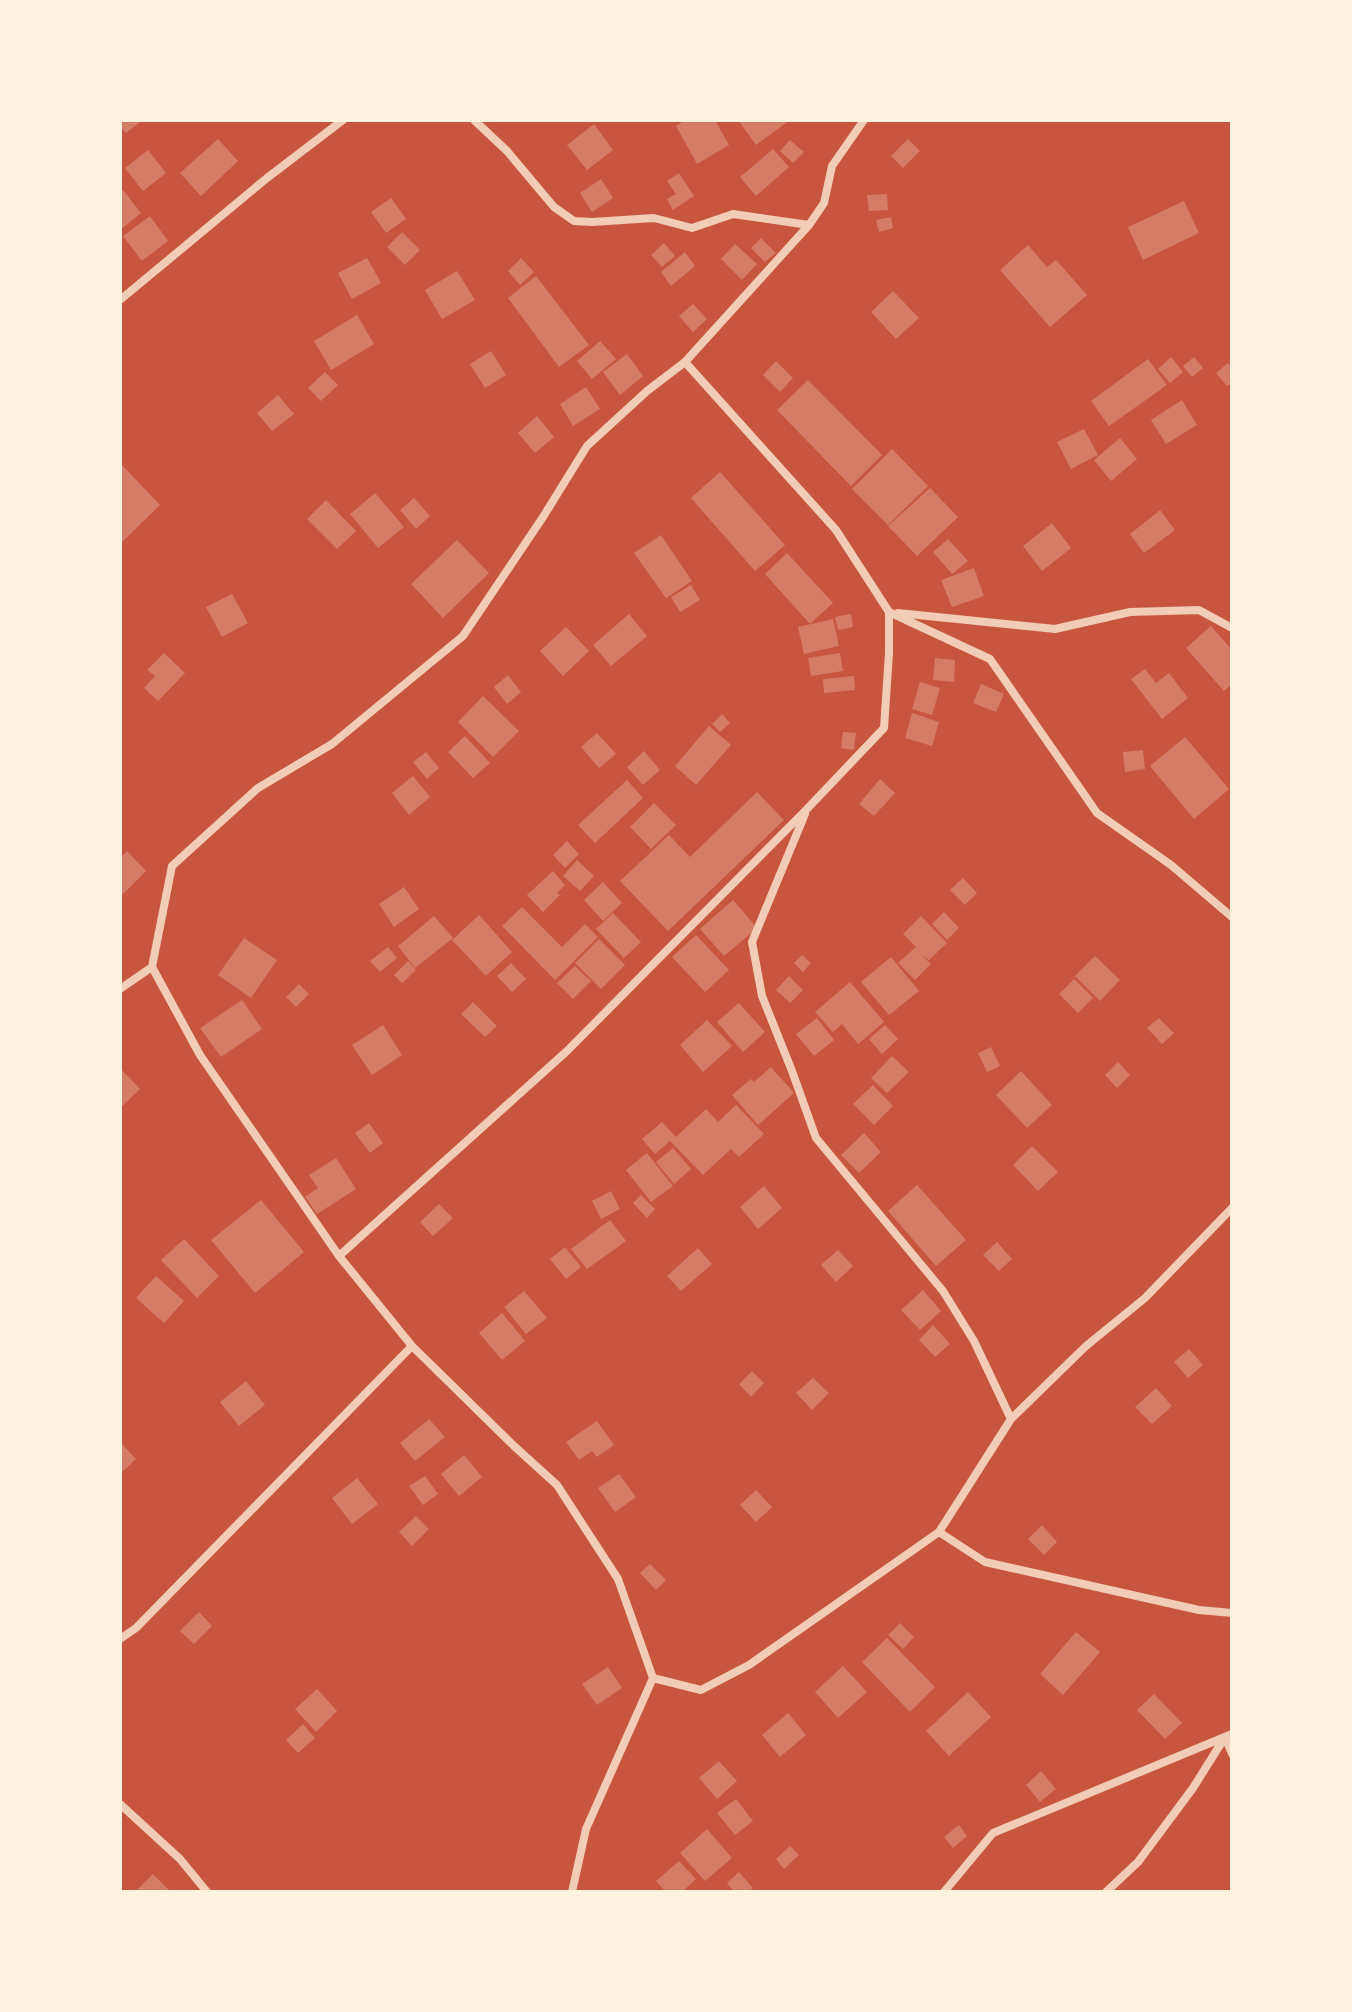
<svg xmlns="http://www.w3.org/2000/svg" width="1352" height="2012" font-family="Raleway,sans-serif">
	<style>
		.building { fill: #d67c66 }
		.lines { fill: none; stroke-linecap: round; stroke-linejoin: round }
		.minor { stroke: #f1ccb7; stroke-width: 8 }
	</style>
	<rect width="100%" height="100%" fill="#c8553d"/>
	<path class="building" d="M120 120H137L139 123 126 133 120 126Z
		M685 120H715L729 145 697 164 676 126Z
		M738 120H790L756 145Z
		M594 124 613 150 587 170 567 145Z
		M218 139 238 161 201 196 180 173Z
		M908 139 920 151 903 168 891 156Z
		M790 140 804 152 793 163 780 151Z
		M773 149 789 167 756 196 740 177Z
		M148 150 166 173 143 191 125 168Z
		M679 173 694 196 673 210 667 199 676 194 667 181Z
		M601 179 613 198 592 212 580 193Z
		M123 190 141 213 120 230V192Z
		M887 194 888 210 869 211 867 195Z
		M391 198 406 219 386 233 371 212Z
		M1184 201 1199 233 1143 260 1128 227Z
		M150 216 168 241 142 261 123 236Z
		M891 217 893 228 879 232 876 220Z
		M402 232 420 250 405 265 387 247Z
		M761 238 776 253 765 262 751 248Z
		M664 243 675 256 662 267 651 255Z
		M735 244 757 264 742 280 721 259Z
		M1028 245 1047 267 1056 260 1087 295 1050 327 1000 270Z
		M685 252 695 266 671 286 661 272Z
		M367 258 381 283 352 299 338 273Z
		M521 258 534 272 520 285 508 271Z
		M457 271 475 300 442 319 425 290Z
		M536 276 589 345 559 367 508 298Z
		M893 291 919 318 896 339 871 312Z
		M693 304 707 319 693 332 679 316Z
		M357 315 374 344 331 370 314 341Z
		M600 341 616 359 592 379 577 361Z
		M491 351 506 375 485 388 470 364Z
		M627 354 643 376 620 395 603 372Z
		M1171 357 1183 372 1170 383 1158 369Z
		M1194 357 1203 368 1192 377 1183 366Z
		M1148 359 1167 385 1109 426 1091 401Z
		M776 361 793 378 780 392 763 375Z
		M1228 363 1232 368V383L1227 386 1216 373Z
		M325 372 338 385 321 401 308 388Z
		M808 380 882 455 851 486 777 410Z
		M586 387 600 409 573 426 560 404Z
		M278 395 294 414 272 431 257 413Z
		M1182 400 1197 425 1166 444 1151 420Z
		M537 416 554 437 535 453 518 433Z
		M1084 429 1098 455 1071 469 1057 442Z
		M1120 438 1137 459 1111 481 1094 460Z
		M892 449 928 486 888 525 852 489Z
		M120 463 160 505 120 544Z
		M720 472 785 545 755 571 691 498Z
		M930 488 958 517 917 556 888 526Z
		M375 493 404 527 378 548 350 514Z
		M414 498 430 516 416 529 400 510Z
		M326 500 356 531 337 549 307 519Z
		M1160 510 1175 530 1144 553 1130 534Z
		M1052 523 1071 548 1042 571 1023 546Z
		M661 535 692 581 666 598 634 553Z
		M948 539 968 561 952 574 933 552Z
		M457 540 489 573 443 618 411 584Z
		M787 553 833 603 810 624 765 574Z
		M974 568 984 596 952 607 941 580Z
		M691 585 700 600 680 612 671 597Z
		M232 594 248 623 222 637 206 607Z
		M629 614 647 636 611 666 593 645Z
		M851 614 853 627 838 630 835 617Z
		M833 619 839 646 804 654 798 627Z
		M1211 626 1232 650V684L1224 691 1186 648Z
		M566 627 589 651 563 676 540 651Z
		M164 653 185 673 158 701 144 688 155 676 147 670Z
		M840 653 843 671 811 676 808 658Z
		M935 658 955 660 954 682 933 680Z
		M1145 669 1156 683 1169 673 1188 698 1162 719 1131 679Z
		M508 675 521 692 507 704 494 687Z
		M854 676 855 690 824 693 823 679Z
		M920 682 940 688 932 715 912 709Z
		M981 684 1004 694 996 712 973 703Z
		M483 696 519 731 493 757 458 722Z
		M912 713 939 722 932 746 905 738Z
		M722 714 730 723 720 732 712 724Z
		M709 726 731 745 696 785 675 766Z
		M843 732 856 733 854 750 841 748Z
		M597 733 616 754 599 768 581 747Z
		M465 736 490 763 473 778 448 752Z
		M1185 737 1229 789 1194 819 1150 766Z
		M1143 750 1145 769 1125 772 1123 752Z
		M644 751 660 770 643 785 627 767Z
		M426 752 439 768 427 779 413 762Z
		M413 776 430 797 409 815 392 793Z
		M880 779 895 793 874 816 859 804Z
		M627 780 643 798 595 843 578 825Z
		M757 792 784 820 668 931 620 881 669 835 690 857Z
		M654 803 676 825 651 849 630 827Z
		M567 841 579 854 565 868 553 855Z
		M127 851 146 871 123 894 120 890V858Z
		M577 860 594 876 580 891 563 876Z
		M553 871 565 885 557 893 560 895 543 912 527 895Z
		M963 878 977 893 965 905 950 890Z
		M603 882 622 903 603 921 584 900Z
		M404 887 419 909 394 927 379 904Z
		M733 900 757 928 724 956 700 929Z
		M522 907 562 947 585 924 598 937 555 980 502 926Z
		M944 912 959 928 947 940 932 924Z
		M613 913 641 942 624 958 596 929Z
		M479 915 512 952 486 976 452 940Z
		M434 916 453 938 415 968 398 946Z
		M921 916 947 943 929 960 922 955 931 964 915 980 898 963 916 947 903 934Z
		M696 935 729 970 705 992 672 957Z
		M244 938 277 960 251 998 218 975Z
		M599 939 625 965 601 989 575 963Z
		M388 947 397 958 380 972 370 961Z
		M802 955 811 963 803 972 794 963Z
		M1095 956 1120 980 1100 1001 1075 976Z
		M891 957 919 991 889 1015 861 982Z
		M408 961 416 970 402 983 394 975Z
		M511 963 526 979 512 992 497 976Z
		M575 966 591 981 573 999 557 983Z
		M789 976 803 990 790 1003 776 990Z
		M1074 979 1093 998 1078 1013 1059 994Z
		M850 982 884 1022 858 1044 842 1024 833 1032 815 1012Z
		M299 984 309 994 296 1007 286 997Z
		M242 1000 262 1029 221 1057 200 1028Z
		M473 1002 497 1026 485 1037 461 1014Z
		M739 1003 765 1032 743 1052 717 1022Z
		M817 1018 834 1040 814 1056 796 1034Z
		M1159 1018 1174 1033 1162 1044 1147 1028Z
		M707 1020 732 1046 703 1072 680 1045Z
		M383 1025 402 1055 372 1075 352 1045Z
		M885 1025 898 1039 882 1054 869 1039Z
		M991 1047 1000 1066 987 1072 978 1053Z
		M892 1056 909 1072 887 1093 871 1078Z
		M1118 1062 1130 1075 1117 1088 1105 1075Z
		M771 1067 794 1093 758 1125 732 1095 751 1079 754 1082Z
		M120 1068 140 1089 120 1108Z
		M1021 1071 1052 1105 1027 1128 996 1095Z
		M873 1085 893 1106 874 1125 853 1104Z
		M736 1105 764 1134 739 1157 731 1149 703 1175 670 1141 655 1154 642 1139 662 1122 676 1137 706 1109 718 1122Z
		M369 1123 383 1143 370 1153 355 1133Z
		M864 1133 881 1152 859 1173 841 1155Z
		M1032 1146 1058 1172 1038 1191 1013 1165Z
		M673 1148 691 1169 674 1184 656 1162Z
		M647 1153 673 1186 651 1202 626 1170Z
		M336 1158 356 1189 317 1214 305 1197 318 1188 309 1175Z
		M917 1185 966 1240 936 1266 888 1211Z
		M764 1186 782 1208 758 1229 740 1207Z
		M611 1191 620 1209 601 1219 592 1201Z
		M641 1195 655 1209 647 1218 633 1203Z
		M261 1200 304 1252 255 1293 211 1240Z
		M439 1204 453 1218 433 1236 420 1222Z
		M610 1220 626 1241 587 1269 571 1249Z
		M184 1239 219 1276 197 1298 161 1260Z
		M997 1242 1012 1259 999 1271 983 1255Z
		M565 1247 581 1267 566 1279 550 1259Z
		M698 1248 712 1264 681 1291 667 1276Z
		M838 1250 853 1266 836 1282 821 1265Z
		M156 1276 184 1301 164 1323 136 1298Z
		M923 1290 941 1311 920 1330 901 1310Z
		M524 1291 547 1318 526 1334 504 1307Z
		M502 1313 525 1341 502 1360 479 1333Z
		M933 1325 950 1344 935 1357 919 1340Z
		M1189 1349 1203 1365 1188 1378 1174 1362Z
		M752 1371 764 1383 751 1397 739 1384Z
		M813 1378 829 1393 812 1410 796 1393Z
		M246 1381 265 1405 239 1426 220 1402Z
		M1156 1388 1172 1406 1152 1424 1135 1407Z
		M429 1419 445 1437 415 1461 400 1443Z
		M597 1421 614 1445 597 1457 592 1451 579 1460 566 1442Z
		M120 1442 136 1459 120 1474Z
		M464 1455 482 1477 459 1496 441 1474Z
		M619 1474 636 1497 615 1512 598 1488Z
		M425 1476 438 1494 423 1505 409 1486Z
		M357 1478 378 1504 352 1524 332 1498Z
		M756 1490 772 1507 756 1522 740 1505Z
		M416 1516 429 1529 412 1546 399 1532Z
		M1042 1525 1057 1542 1044 1555 1028 1539Z
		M650 1564 666 1580 656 1590 640 1573Z
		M199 1612 212 1626 194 1644 180 1631Z
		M900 1623 914 1637 903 1649 888 1635Z
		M1076 1632 1100 1652 1063 1695 1040 1674Z
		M887 1638 935 1687 910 1712 862 1662Z
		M843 1666 867 1692 838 1718 815 1692Z
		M608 1667 622 1688 597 1705 582 1684Z
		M317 1689 337 1711 316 1732 295 1709Z
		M968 1692 991 1717 949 1756 926 1731Z
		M1154 1694 1182 1723 1165 1739 1137 1710Z
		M788 1713 806 1735 780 1757 762 1735Z
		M303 1724 315 1738 298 1753 286 1740Z
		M719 1761 737 1781 717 1799 699 1778Z
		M1041 1771 1056 1789 1040 1802 1026 1785Z
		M736 1799 753 1821 735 1835 717 1813Z
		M959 1825 967 1836 953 1848 944 1837Z
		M707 1829 732 1858 705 1881 680 1853Z
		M790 1846 799 1855 784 1869 776 1859Z
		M679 1861 696 1879 682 1892H666L656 1881Z
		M739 1872 753 1888 748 1892H734L727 1883Z
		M153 1874 171 1892H135Z"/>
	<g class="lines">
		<path class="minor" d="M474 120 507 151 554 207 574 221 592 222 654 218 692 228 733 214 809 225
			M120 300 267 178 343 120
			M889 612 990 659 1097 813 1171 865 1232 917
			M898 613 1055 629 1130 612 1199 610 1232 628
			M120 989 152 967
			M339 1256 200 1055 152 967 172 866 258 788 332 744 463 636 543 517 587 446 647 391 685 362
			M412 1346 514 1446 557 1485 618 1579 653 1678 586 1829 572 1892
			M1011 1419 1086 1346 1145 1298 1232 1208
			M939 1532 985 1562 1199 1610 1232 1613
			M120 1639 136 1628 412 1346 339 1256 567 1051 806 810 884 728 889 653V612L836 530 685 362 809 225 824 203 832 166 864 120
			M653 1678 701 1690 749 1665 939 1532 1011 1419 974 1341 943 1291 816 1138 792 1071 762 996 752 942 805 814
			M120 1804 180 1859 207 1892
			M944 1892 993 1833 1232 1734
			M1106 1892 1138 1862 1193 1788 1225 1737 1232 1754"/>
	</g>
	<rect width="1352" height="2012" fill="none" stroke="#fff3e0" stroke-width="244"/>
</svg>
